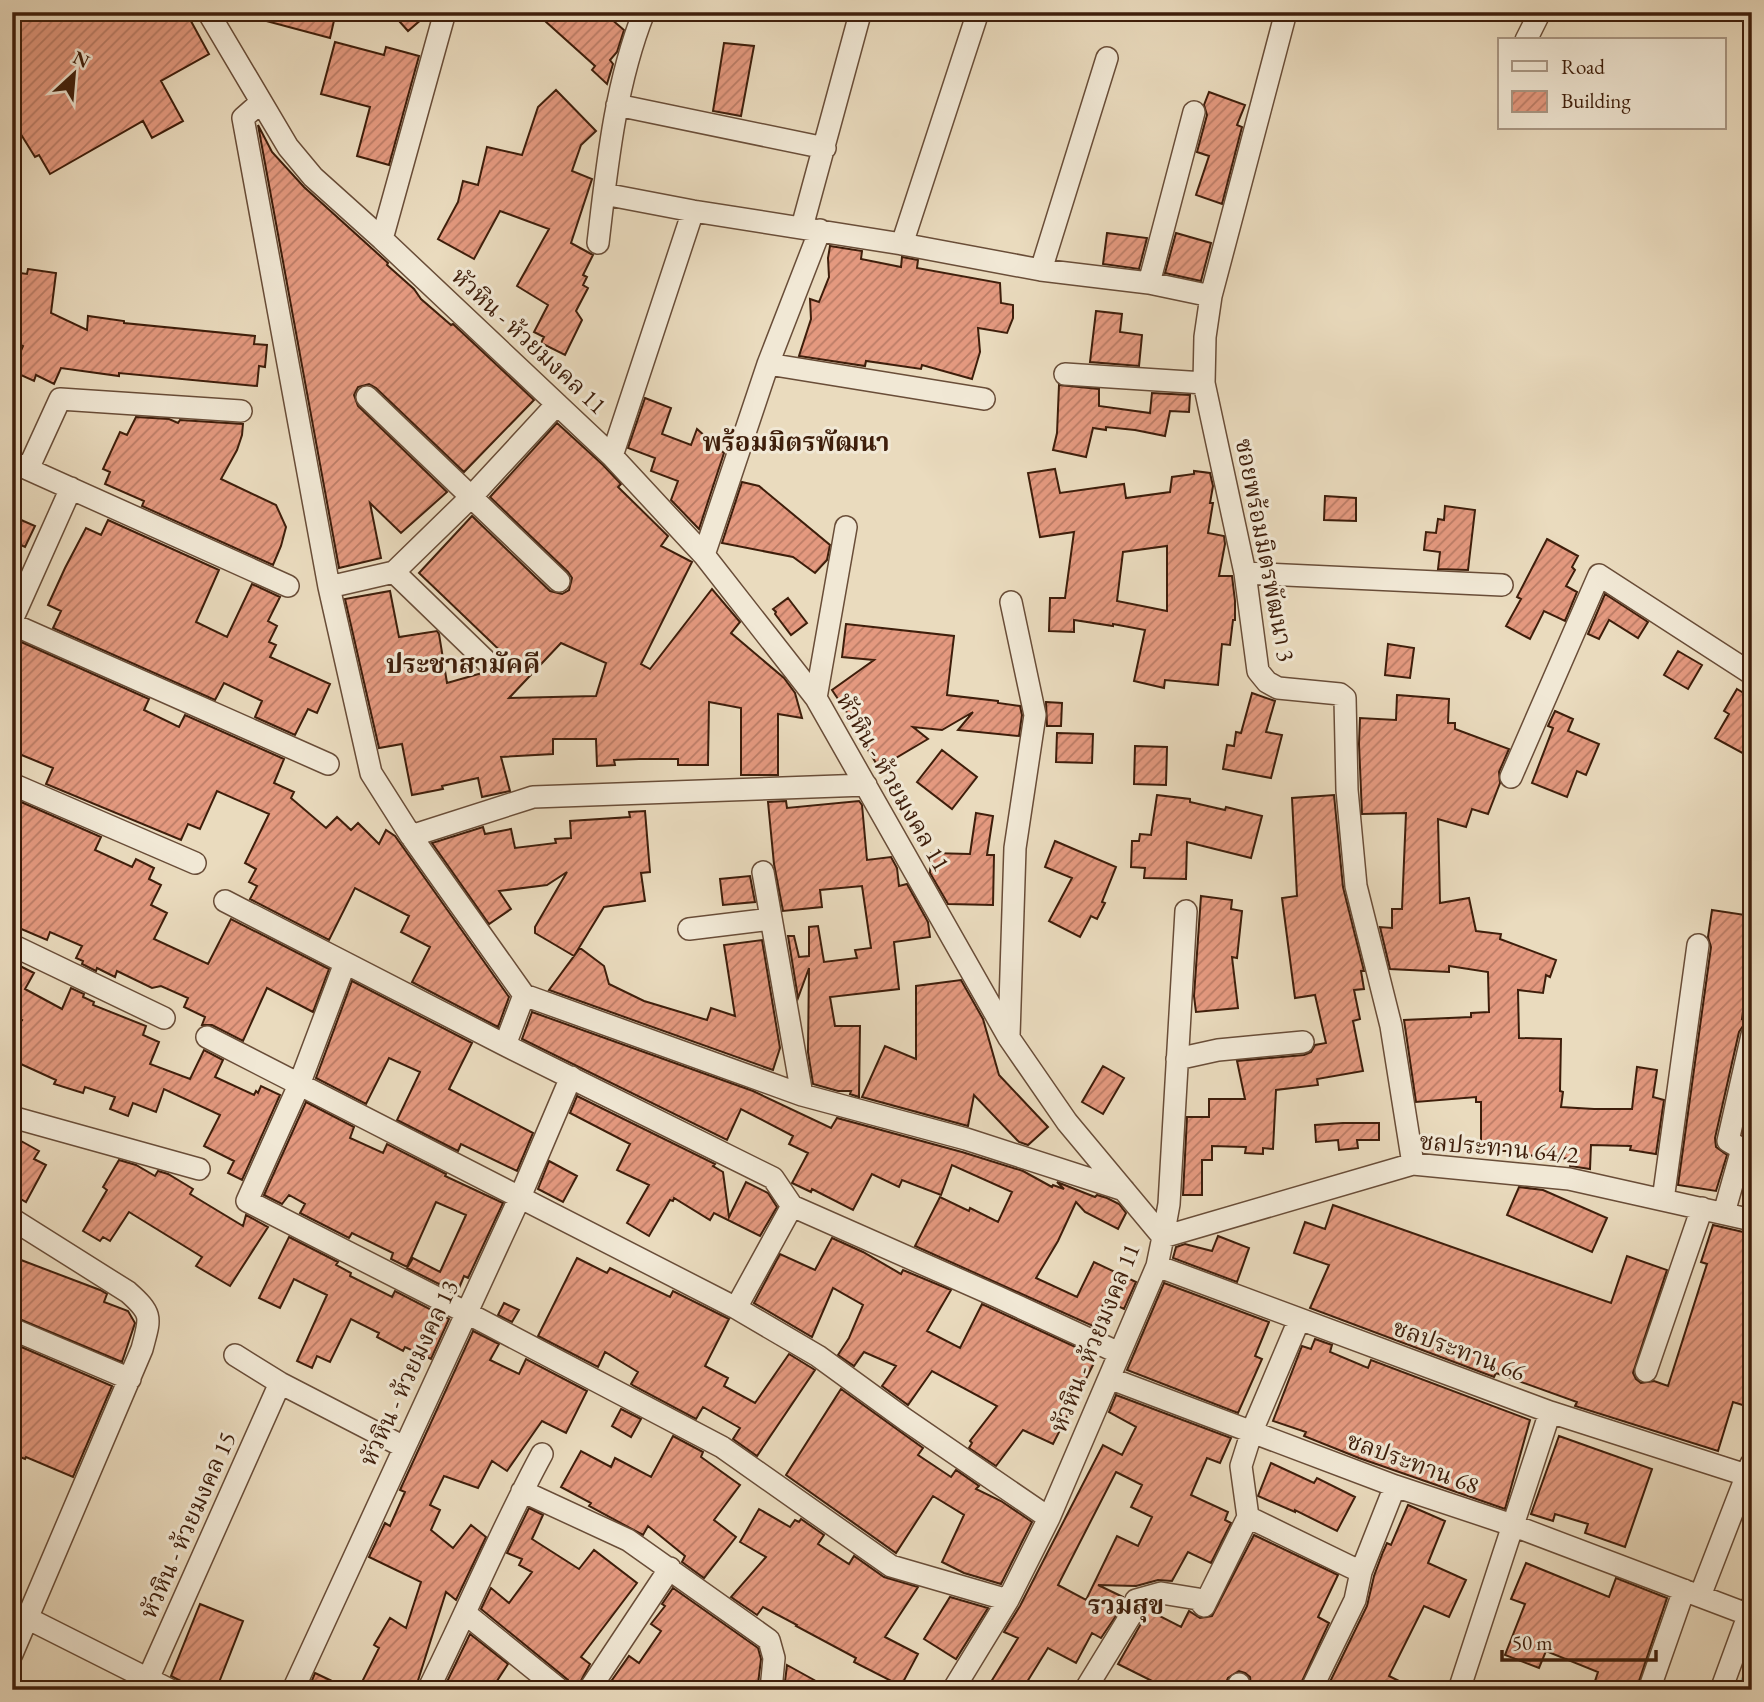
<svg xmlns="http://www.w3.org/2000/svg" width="1764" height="1702" font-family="'EB Garamond','Noto Serif Thai',serif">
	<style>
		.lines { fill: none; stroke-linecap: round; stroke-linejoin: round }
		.canal { stroke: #99bcac; stroke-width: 21 }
		.building { fill: url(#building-hatch); stroke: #3e1e0b; stroke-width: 2; fill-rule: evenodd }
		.minor-casing { stroke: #694d38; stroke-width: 24 }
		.minor { stroke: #f1e8d5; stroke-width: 21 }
		.labels { text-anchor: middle; stroke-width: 6; stroke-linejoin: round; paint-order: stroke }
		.street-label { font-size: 24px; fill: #3e1e0b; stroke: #f1e8d5 }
		.neighbourhood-label { font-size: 26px; font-weight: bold; fill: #3e1e0b; stroke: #f1e8d5 }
	</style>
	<defs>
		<pattern id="building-hatch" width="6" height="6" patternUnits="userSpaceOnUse" patternTransform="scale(1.75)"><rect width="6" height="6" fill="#e4997f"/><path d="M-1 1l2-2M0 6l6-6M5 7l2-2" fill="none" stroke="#ba7c66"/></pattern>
	</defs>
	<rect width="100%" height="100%" fill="#eadbbe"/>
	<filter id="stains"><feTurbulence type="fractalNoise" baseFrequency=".00286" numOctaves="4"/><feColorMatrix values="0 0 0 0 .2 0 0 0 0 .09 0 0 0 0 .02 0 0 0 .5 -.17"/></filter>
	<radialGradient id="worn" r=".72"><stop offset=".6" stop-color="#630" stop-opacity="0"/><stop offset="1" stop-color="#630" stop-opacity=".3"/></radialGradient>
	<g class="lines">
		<path class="canal" d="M1748 1690 1752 1680"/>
	</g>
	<path class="building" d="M12 12H186L209 54 161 81 183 121 152 138 143 121 50 174 39 155 35 157 22 136 12 141Z
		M255 12H336L330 38 255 18Z
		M391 12H430L408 31Z
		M535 12H603L624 30 617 52 610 60 613 64 607 84 592 70 595 66Z
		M335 42 384 55 386 47 419 56 389 165 357 156 370 107 321 94Z
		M724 43 754 46 741 116 713 111Z
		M556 90 596 131 581 145 572 171 592 179 571 243 593 255 583 275 587 277 583 285 588 288 576 311 582 320 565 355 541 343 544 337 534 332 548 305 517 286 549 229 500 211 474 259 438 239 458 202 463 181 478 185 487 147 522 155 538 107Z
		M1209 92 1245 105 1237 125 1242 127 1222 204 1196 195 1209 156 1197 152 1207 115 1204 105Z
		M258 125 272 152 304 187 388 263 387 265 414 289 421 299 451 325 453 324 534 400 464 472 376 388 369 384 358 387 354 395 358 406 447 492 401 533 370 503 381 558 339 568Z
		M1107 233 1147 238 1139 269 1103 264Z
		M1176 233 1211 243 1201 281 1165 273Z
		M830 246 862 251 861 259 901 267 902 257 918 260 917 268 1000 283 1001 303 1013 305V318L1007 333 978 328 980 352 972 379 922 365 921 369 866 361 865 366 799 356 811 319 810 299 819 302 829 277 828 258Z
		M28 269 56 273 51 313 87 330 88 316 124 321V323L255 336 254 344 267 345 265 367 259 366 257 386 119 373V376L61 368 54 384 36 375 34 381 12 371 23 346 12 342V272L27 274Z
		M1096 311 1122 314 1120 332 1142 335 1139 366 1090 362Z
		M1059 385 1099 389V406L1150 413 1152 393 1190 395 1189 412 1170 411 1165 436 1135 430 1106 427V430L1093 428 1086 457 1053 450 1057 433Z
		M645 398 671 408 662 434 691 445 697 429 724 453 699 529 671 500 678 481 651 471 655 458 628 448Z
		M136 417 169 419 178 423 180 420 243 424 242 435 237 450 221 479 276 505 286 527 281 546 273 565 142 506 144 501 105 484 110 472 103 469 120 432 127 435Z
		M557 423 603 465 621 484 618 487 668 536 661 546 692 562 641 664 650 669 712 589 740 622 731 633 784 678 795 693 802 718 778 714V775H741V708L709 702 708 765H678V759H639L614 760 615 765 597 766 596 739H553V754L501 757 510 791 482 797 478 778 442 786 443 789 412 795 402 744 379 748 345 599 390 591 399 637 437 631 439 634 447 683 514 664 419 573 472 516 550 591 562 594 569 590 572 578 568 572 490 497ZM561 643 606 663 596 696 509 698Z
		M1055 469 1060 493 1124 484 1126 498 1170 492 1172 477 1194 474V471L1210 473 1213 486 1210 503H1213L1208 533 1224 536 1225 544 1219 576H1232L1235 601V620H1233L1230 645 1222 644 1218 685 1165 680 1164 688 1134 681 1145 630 1113 624V626L1074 620V632L1049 631 1050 598H1065L1074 532 1040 537 1028 473ZM1167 546V611L1117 601 1123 552Z
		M742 482 759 486 830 545 827 560 815 573 793 557 722 543Z
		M1325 496 1356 498V521L1324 520Z
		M1445 506 1475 510 1468 570 1438 569 1440 552 1424 550 1426 532 1436 533 1438 519 1444 520Z
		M12 516 35 526 25 547 12 541Z
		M108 520 219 570 196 622 227 637 252 584 280 597 268 621 277 626 269 642 276 645 270 657 330 684 317 713 308 709 295 735 255 717 262 701 224 683 215 700 53 628 61 611 48 605 65 568 86 528 101 535Z
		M1547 539 1578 556 1572 567 1575 570 1566 586 1577 592 1565 621 1544 611 1530 639 1506 626 1521 599 1517 597Z
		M1605 594 1648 622 1638 638 1609 620 1599 639 1588 634Z
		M788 598 807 623 791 635 775 614 776 612 773 609Z
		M846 624 954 636 947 695 998 701V703L1020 706 1022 715 1019 736 958 730 973 712 942 730 913 727 928 739 879 768 852 724 854 723 832 690 874 660 842 657Z
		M19 641 149 699 144 710 179 727 185 715 284 759 274 783 294 792 291 798 326 828 337 817 351 830 358 823 379 844 386 830 395 836 509 997 498 1027 412 982 430 947 401 932 409 916 355 888 329 940 250 899 257 886 249 882 256 869 245 863 269 814 217 791 200 829 188 824 181 840 46 784 53 768 12 751V656Z
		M1388 644 1414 648 1410 678 1385 675Z
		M1678 651 1702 665 1688 689 1664 675Z
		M1737 689 1752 698V745L1746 755 1715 738 1729 714 1724 711Z
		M1252 693 1275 701 1266 732 1282 735 1271 778 1223 769 1227 745 1234 746 1236 732 1241 733Z
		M1397 695 1449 699 1448 723H1455V729L1509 749 1499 772 1500 783 1488 814 1472 809 1466 827 1438 819 1440 903 1469 898 1476 931 1501 934 1500 939 1556 960 1550 977 1546 975 1543 993 1518 990 1519 1038 1561 1039 1560 1091 1563 1092 1561 1107 1594 1109H1632L1637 1067 1657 1070 1653 1097 1664 1100 1656 1154 1630 1150 1631 1146 1591 1145 1590 1169 1570 1166 1571 1159 1526 1155V1151H1481V1102H1476V1097L1416 1102 1404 1020 1471 1017V1013L1489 1012 1488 972 1449 966V972L1390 969 1380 927 1392 928V909H1402L1406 813 1362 814 1359 744 1360 718 1396 720Z
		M1046 702 1062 703 1061 726H1047Z
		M1555 711 1573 719 1568 731 1599 744 1586 775 1577 771 1567 797 1532 783 1553 728 1548 726Z
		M1057 733 1093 734 1092 763 1056 762Z
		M1135 746 1167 747 1166 785 1134 784Z
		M942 750 977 777 952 809 917 782Z
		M1157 795 1190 799V802L1225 810 1226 807 1262 816 1251 858 1187 842 1186 879 1144 878 1145 868 1131 867 1132 841H1139L1140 834 1151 835Z
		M1334 795 1343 887 1364 971H1361L1364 989 1354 990 1360 1019 1353 1021 1363 1071 1317 1079 1318 1085 1276 1090 1273 1149 1263 1148V1154L1245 1153 1246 1147 1212 1146V1160H1202V1195H1183L1187 1117H1209V1099H1245L1237 1061 1304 1055 1311 1052 1315 1045 1326 1043 1315 995 1295 998 1282 898 1297 896 1292 798Z
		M12 798 101 837 95 850 132 867 136 859 154 868 149 879 161 885 151 905 167 913 154 939 208 964 231 919 329 969 313 1012 267 988 243 1041 212 1025H202L205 1017 184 1007 188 998 161 986 152 988 117 971 115 977 97 968 96 971 82 964 83 961 76 958 82 946 50 932 47 940 12 925Z
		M786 801 787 808 859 801 862 805 867 860 891 857 897 868 899 886 907 884 928 922 930 937 894 942 899 989 830 997 835 1026H860L859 1097 850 1094 851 1091H838L813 1084 808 1052 809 968 798 998 788 936H794L799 957 809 956V927L818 926 824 962 857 958 855 950 871 948 862 886 820 890 822 907 783 911 774 864 768 802Z
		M645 811 650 872 641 873 645 901 604 907 574 956 535 933V927L567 872 547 885 499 891 511 909 489 924 432 843 483 827 485 834 511 829 515 848 556 843 555 839 571 838 570 821 630 817 629 812Z
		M976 813 993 816 987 855H994L993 905 948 904 930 873 931 853 970 854Z
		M1055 841 1116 867 1102 902 1105 903 1097 919 1091 916 1080 937 1049 921 1072 878 1045 867Z
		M750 876 755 902 723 905 720 879Z
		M1201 896 1232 900 1231 909 1242 911 1237 958 1232 957 1238 1008 1196 1012 1194 996Z
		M1712 910 1752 916V941L1742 1019 1752 1020V1022L1743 1026 1739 1032 1715 1138 1716 1147 1727 1155 1716 1191 1678 1185 1711 947 1708 937Z
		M762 940 780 1048 773 1070 549 990 580 948 604 966 609 984 644 1001 707 1020 711 1008 735 1016 724 945Z
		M12 962 34 973 25 989 62 1009 71 988 84 994 83 997 94 1002 93 1005 146 1026 143 1035 159 1042 150 1064 190 1079 204 1050 223 1060 215 1077 254 1095 256 1091 258 1093 261 1086 280 1095 242 1180 228 1173 234 1161 204 1146 220 1115 164 1089 156 1112 133 1103 128 1116 110 1109 115 1097 85 1087 83 1093 54 1084 56 1080 12 1060V1034L22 1020 12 1015Z
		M961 980 983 1019 999 1075 1048 1127 1028 1145 1019 1142 974 1095 968 1126 862 1097 885 1046 916 1059V986Z
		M352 981 472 1043 449 1089 533 1133 517 1171 461 1144 458 1151 397 1120 420 1072 389 1058 366 1104 316 1078Z
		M532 1012 753 1091 831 1128 837 1118 962 1152 1023 1171 1052 1187 1053 1185 1064 1189 1057 1182 1095 1197 1097 1195 1107 1198 1119 1204 1126 1213 1118 1229 1085 1212 1076 1202 1058 1241 1036 1278 1077 1297 1094 1262 1136 1282 1124 1309 1105 1300 1093 1326 915 1246 940 1197 969 1211 970 1208 998 1222 1012 1192 952 1165 941 1195 902 1180 899 1187 872 1174 853 1210 812 1189 811 1192 792 1183 808 1153 789 1144 793 1136 741 1109 727 1140 522 1039Z
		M1103 1066 1124 1078 1103 1114 1082 1102Z
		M577 1096 715 1164 713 1166 723 1172 729 1217 746 1182 768 1193 777 1207 760 1236 714 1213 710 1220 674 1198 673 1201 670 1200 649 1236 627 1223 649 1185 617 1170 630 1144 570 1113Z
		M1752 1096V1140L1743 1134Z
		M306 1102 354 1127 350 1138 383 1153 387 1144 446 1174 445 1176 503 1203 468 1278 464 1276 457 1293 407 1268 413 1258 440 1272 466 1215 436 1202 407 1267 391 1259 393 1253 352 1233 349 1238 300 1213 305 1204 289 1195 282 1204 264 1195Z
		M1343 1123H1379V1140H1357L1358 1148 1339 1150 1338 1140 1316 1142 1315 1125Z
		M12 1136 39 1151 34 1159 46 1165 26 1202 12 1194Z
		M119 1160 136 1165 155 1176 158 1171 168 1174 193 1189 190 1194 243 1226 246 1215 268 1227 230 1286 196 1266 202 1257 129 1212 110 1241 103 1237 100 1241 83 1231 107 1190 103 1187Z
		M549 1161 577 1176 563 1202 538 1189Z
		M1519 1187 1543 1190 1607 1218 1592 1252 1507 1215Z
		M1333 1205 1611 1303 1627 1256 1667 1270 1633 1373 1636 1379 1641 1383 1654 1381 1668 1386 1707 1264 1701 1262 1713 1225 1752 1234V1408L1733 1402 1718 1451 1575 1406 1577 1402 1496 1373 1494 1377 1310 1308 1329 1265 1294 1253 1305 1222 1325 1229Z
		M1218 1236 1249 1248 1237 1282 1173 1258 1176 1247 1185 1244 1212 1251Z
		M289 1237 338 1262 336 1265 351 1273 350 1276 392 1297 395 1291 449 1319 431 1359 405 1347 403 1351 377 1337 379 1333 351 1319 330 1362 317 1356 312 1368 297 1361 327 1295 294 1279 280 1308 259 1298Z
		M832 1238 863 1252 901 1274 903 1270 951 1290 927 1331 960 1348 982 1304 1082 1350 1096 1359 1053 1444 1023 1430 996 1466 969 1448 972 1443 970 1441 997 1406 932 1371 908 1405 882 1386 896 1366 864 1352 854 1366 838 1355 849 1338 863 1305 833 1288 812 1337 754 1303 780 1254 815 1270Z
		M577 1258 607 1273 610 1268 670 1297 673 1291 729 1319 705 1366 728 1378 724 1386 755 1403 789 1354 815 1370 757 1456 733 1439 740 1428 703 1407 696 1419 634 1386 631 1384 638 1372 605 1352 598 1367 538 1336Z
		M21 1260 100 1290 107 1294 104 1302 128 1311 135 1323 122 1362 12 1316V1271L16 1272Z
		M1164 1283 1269 1322 1255 1356 1262 1359 1238 1413 1127 1370Z
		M504 1303 519 1310 512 1322 498 1315Z
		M473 1331 499 1344 490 1360 519 1374 526 1359 587 1391 566 1433 542 1421 507 1471 492 1461 478 1488 444 1476 430 1505 440 1510 431 1530 453 1548 471 1525 486 1537 456 1600 446 1592 415 1690H358L379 1648 374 1645 390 1618 406 1628 421 1582 369 1557 385 1523 390 1526 405 1492 400 1490Z
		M1315 1339 1332 1345 1330 1352 1368 1368 1371 1360 1530 1420 1505 1509 1359 1458 1304 1436 1306 1432 1273 1421 1302 1346 1311 1349Z
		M12 1343 112 1386 73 1477 26 1457 25 1459 12 1454Z
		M841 1389 923 1448 918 1455 951 1477 956 1470 979 1486 976 1489 1001 1501 1032 1522 1001 1584 964 1573 942 1562 964 1515 933 1496 896 1553 786 1475Z
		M1116 1395 1231 1438 1220 1463 1207 1458 1191 1495 1228 1512 1225 1520 1231 1523 1211 1563 1188 1552 1172 1581 1158 1580 1136 1586 1098 1585 1123 1597 1124 1604 1101 1638 1092 1633 1076 1663 1048 1648 1022 1690H986L1018 1638 1004 1632 1020 1606 1103 1445 1122 1455 1136 1427 1109 1412ZM1116 1472 1142 1485 1131 1507 1152 1517 1138 1546 1117 1536 1086 1600 1058 1585Z
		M621 1409 641 1419 631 1437 612 1426Z
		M673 1436 703 1452 701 1457 740 1485 714 1520 736 1537 704 1578 682 1562 685 1556 648 1526 643 1535 589 1506 591 1503 561 1487 581 1451 611 1467 615 1458 651 1477Z
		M1559 1436 1652 1469 1625 1547 1585 1533 1588 1524 1555 1514 1553 1521 1531 1514Z
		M1271 1463 1314 1483 1317 1478 1355 1497 1337 1531 1295 1510V1512L1258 1496Z
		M1408 1505 1445 1521 1428 1563 1466 1580 1449 1617 1424 1606 1389 1676 1417 1690H1326L1367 1606 1374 1576 1383 1552 1387 1543 1391 1545Z
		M529 1508 543 1515 532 1539 579 1569 594 1550 637 1583 581 1657 590 1664 576 1690H573L568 1680 481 1609 491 1588 509 1603 532 1572 519 1565 522 1559 507 1553Z
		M759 1509 790 1527 795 1520 799 1522 801 1519 824 1535 818 1544 849 1564 854 1556 884 1577 918 1587 885 1637 918 1654 901 1686 854 1662 856 1658 796 1626 797 1625 763 1607 757 1615 731 1597 766 1557 740 1542Z
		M1254 1535 1338 1575 1318 1617 1329 1623 1298 1690H1251L1250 1677 1245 1673 1239 1671 1228 1678 1223 1690H1170L1118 1664 1142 1622 1143 1612 1148 1610 1181 1627 1189 1611 1200 1618 1212 1616Z
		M1526 1563 1609 1597 1616 1578 1667 1598 1636 1690H1592L1598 1672 1546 1651 1539 1668 1505 1655 1525 1604 1511 1599Z
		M673 1588 758 1648 761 1659 758 1684 754 1690H605L629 1656 639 1663 661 1631 651 1624 665 1606 662 1604Z
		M950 1597 988 1608 956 1659 924 1639Z
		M200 1604 243 1621 216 1690H198L171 1676Z
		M470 1634 508 1664 491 1690H443Z
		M787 1665 832 1690H784Z
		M315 1673 351 1690H308Z"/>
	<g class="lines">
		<defs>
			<path id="minor" d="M208 12 288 147 313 177 382 239 612 456 704 555 816 698 1009 1038 1067 1122 1163 1237 1157 1266 1049 1518 1008 1600 953 1690
				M1286 12 1211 296 1205 337 1204 383 1245 573 1258 671 1267 682 1278 688 1340 694 1345 698 1347 790 1356 886 1391 1026 1413 1164
				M1526 40 1540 12
				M260 103 243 118 329 587 371 773 411 836 524 995 505 1045
				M617 105 825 148
				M604 194 693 211 902 244 1041 270 1149 283 1211 296
				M802 227 860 14 853 12
				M382 239 445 12
				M598 243C607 166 615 85 644 12
				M902 244 978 12
				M1041 270 1107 58
				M1149 283 1194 112
				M768 364 984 399
				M1065 374 1204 383
				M367 397 559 581
				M612 456 693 211
				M12 462 288 586
				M28 469 60 399 241 411
				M704 555 768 364 820 230
				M394 572 485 660
				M1245 573 1502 585
				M329 587 394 572 472 496 557 404
				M12 620 71 488
				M12 624 328 764
				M816 698 846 527
				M1511 777 1599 575 1752 674
				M12 784 195 863
				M411 836 533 797 866 785
				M763 872 802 1095
				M225 901 505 1045 773 1178 792 1206 736 1308 818 1356 906 1420 1049 1518
				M1186 911 1169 1204 1163 1237 1413 1164 1569 1179 1752 1220
				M689 929 771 919
				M12 945 164 1018
				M345 963 299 1085 247 1201 467 1313 722 1447 891 1566 1008 1600
				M524 995 802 1095 966 1139 1124 1190
				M1009 1036 1015 848 1035 715 1011 602
				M207 1037 736 1308
				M1177 1059 1218 1050 1303 1042
				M12 1117 199 1169
				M1663 1200 1698 945
				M792 1206 998 1297 1119 1353
				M1724 1213 1742 1149 1728 1141 1752 1035
				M12 1219 128 1292C154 1315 150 1318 142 1349L12 1654
				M1157 1266 1550 1412 1746 1475
				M1299 1320 1252 1431 1241 1466 1248 1517 1361 1572
				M12 1329 130 1379
				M235 1355 280 1383 404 1447
				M1646 1371 1702 1208
				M1109 1378 1395 1486 1512 1525 1752 1616
				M522 1491 628 1540 769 1640 774 1658 771 1690
				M1700 1596 1751 1464
				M1136 1600 1161 1593 1198 1599 1204 1606 1248 1517
				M466 1614 560 1690
				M27 1618 170 1690
				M143 1690 280 1383
				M293 1690 520 1197 571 1077
				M428 1690C467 1612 500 1531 542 1454
				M589 1690 670 1568
				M1085 1690 1131 1615
				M1236 1690 1239 1684
				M1311 1690 1355 1600 1361 1572 1395 1486
				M1459 1690 1550 1412
				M1649 1690 1684 1590
				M1721 1690 1752 1605"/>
		</defs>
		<use href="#minor" class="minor-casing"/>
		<use href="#minor" class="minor"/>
	</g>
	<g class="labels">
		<g class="street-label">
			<text transform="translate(529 341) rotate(43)" y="8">หัวหิน - ห้วยมงคล 11</text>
			<text transform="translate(1265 550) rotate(79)" y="8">ซอยพร้อมมิตรพัฒนา 3</text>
			<text transform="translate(893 782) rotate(60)" y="8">หัวหิน - ห้วยมงคล 11</text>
			<text transform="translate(1499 1148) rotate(5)" y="8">ชลประทาน 64/2</text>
			<text transform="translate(1095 1338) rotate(-68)" y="8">หัวหิน - ห้วยมงคล 11</text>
			<text transform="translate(1459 1350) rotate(20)" y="8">ชลประทาน 66</text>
			<text transform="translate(409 1373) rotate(-65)" y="8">หัวหิน - ห้วยมงคล 13</text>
			<text transform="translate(1413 1463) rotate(20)" y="8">ชลประทาน 68</text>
			<text transform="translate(188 1525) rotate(-66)" y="8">หัวหิน - ห้วยมงคล 15</text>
		</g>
		<g class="neighbourhood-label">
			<text x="796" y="451">พร้อมมิตรพัฒนา</text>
			<text x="463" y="673">ประชาสามัคคี</text>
			<text x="1126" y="1614">รวมสุข</text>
		</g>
	</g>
	<rect width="1764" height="1702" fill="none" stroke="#eadbbe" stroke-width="42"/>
	<rect x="14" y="14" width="1736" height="1674" fill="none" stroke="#3e1e0b" stroke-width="3.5"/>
	<rect x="21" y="21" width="1722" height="1660" fill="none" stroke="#3e1e0b" stroke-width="2"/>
	<rect x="1498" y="38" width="228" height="91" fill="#f1e8d5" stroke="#a99784" stroke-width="2"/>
	<rect x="1512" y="61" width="35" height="10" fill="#f1e8d5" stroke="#a99784" stroke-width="2"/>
	<text x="1561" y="74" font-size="21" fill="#3e1e0b">Road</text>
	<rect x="1512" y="91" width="35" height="21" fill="url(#building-hatch)" stroke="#a99784" stroke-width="2"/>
	<text x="1561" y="108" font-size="21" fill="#3e1e0b">Building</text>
	<g transform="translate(74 74) rotate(26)" stroke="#f1e8d5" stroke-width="5" paint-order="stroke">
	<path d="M0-5L12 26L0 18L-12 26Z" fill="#3e1e0b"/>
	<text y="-10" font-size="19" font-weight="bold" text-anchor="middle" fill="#3e1e0b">N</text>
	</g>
	<path d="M1502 1650v10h154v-10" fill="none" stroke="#3e1e0b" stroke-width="3.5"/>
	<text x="1512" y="1650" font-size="21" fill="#3e1e0b" stroke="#f1e8d5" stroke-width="5" paint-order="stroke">50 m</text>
	<rect width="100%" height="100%" filter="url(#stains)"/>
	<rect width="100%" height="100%" fill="url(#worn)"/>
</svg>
